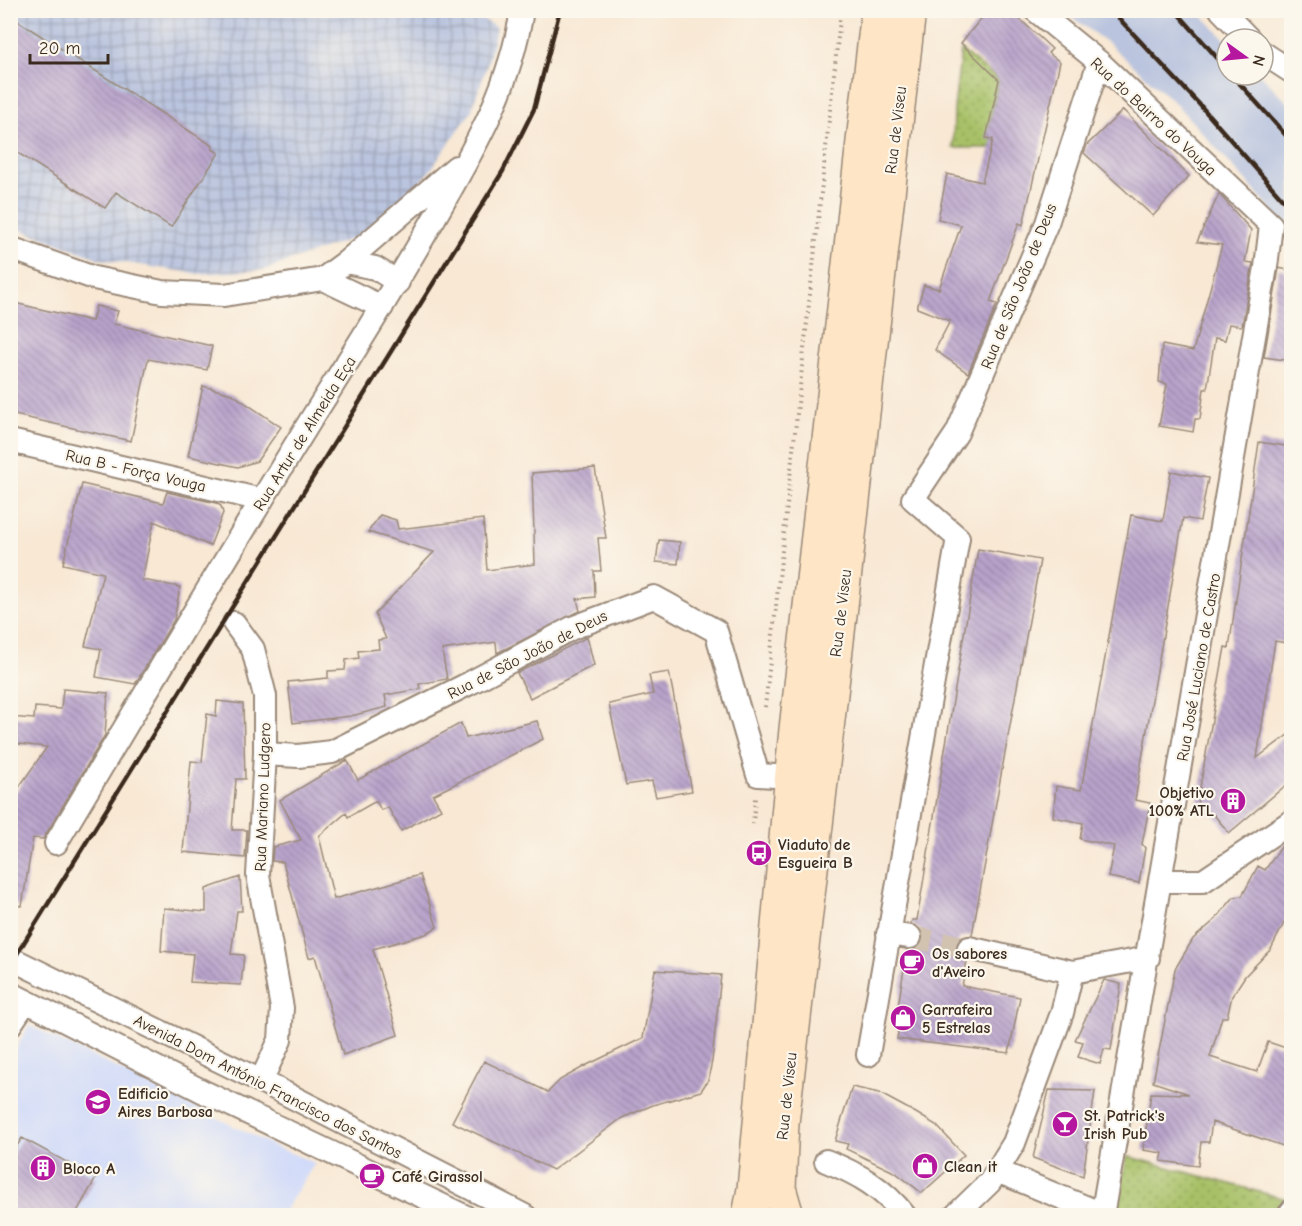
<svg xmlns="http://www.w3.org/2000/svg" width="1302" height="1226" font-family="'Comic Neue',sans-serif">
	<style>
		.built { fill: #d0daf9 }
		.industrial { fill: url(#industrial-grid) }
		.railway { fill: #bac4de }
		.grass { fill: url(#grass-dots); stroke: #727642; stroke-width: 1.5 }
		.building { fill: url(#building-back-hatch) }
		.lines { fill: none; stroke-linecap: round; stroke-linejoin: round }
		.minor-tunnel { stroke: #d2c2b0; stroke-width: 22; stroke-dasharray: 22 11; stroke-linecap: butt }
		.minor-casing { stroke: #9a8979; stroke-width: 26 }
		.secondary-casing { stroke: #9a8979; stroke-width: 36 }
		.path { stroke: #9a8979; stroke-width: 4; stroke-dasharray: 1.5 4.5; stroke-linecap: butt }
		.minor { stroke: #fff; stroke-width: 22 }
		.secondary { stroke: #fde5c5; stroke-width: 33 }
		.rail { stroke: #3b2a1e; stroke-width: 4.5 }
		.labels { text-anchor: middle; stroke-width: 4.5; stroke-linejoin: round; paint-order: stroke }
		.street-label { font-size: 16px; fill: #3b2a1e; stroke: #fbf7ec }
		.poi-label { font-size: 16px; font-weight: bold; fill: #3b2a1e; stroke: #fbf7ec; text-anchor: start }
	</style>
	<defs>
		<pattern id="industrial-grid" width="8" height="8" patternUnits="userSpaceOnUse" patternTransform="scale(1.5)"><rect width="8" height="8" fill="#bac4de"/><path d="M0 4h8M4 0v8" fill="none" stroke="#989fb3"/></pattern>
		<pattern id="grass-dots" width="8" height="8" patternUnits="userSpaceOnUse" patternTransform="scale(1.5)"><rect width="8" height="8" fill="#a8c167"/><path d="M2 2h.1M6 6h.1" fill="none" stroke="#8a9d54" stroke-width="1.8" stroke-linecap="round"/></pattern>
		<pattern id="building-back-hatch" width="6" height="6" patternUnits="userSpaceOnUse" patternTransform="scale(1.5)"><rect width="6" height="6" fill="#b8a3cb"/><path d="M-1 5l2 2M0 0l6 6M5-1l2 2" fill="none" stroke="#9785a4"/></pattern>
	</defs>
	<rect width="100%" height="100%" fill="#fbf7ec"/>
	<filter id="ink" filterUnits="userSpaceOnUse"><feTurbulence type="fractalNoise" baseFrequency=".0167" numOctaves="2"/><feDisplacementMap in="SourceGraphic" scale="12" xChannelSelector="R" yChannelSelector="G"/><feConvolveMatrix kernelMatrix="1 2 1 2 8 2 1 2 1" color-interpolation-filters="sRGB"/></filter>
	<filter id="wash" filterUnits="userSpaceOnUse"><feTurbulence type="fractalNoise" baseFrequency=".008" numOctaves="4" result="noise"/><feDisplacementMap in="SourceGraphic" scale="24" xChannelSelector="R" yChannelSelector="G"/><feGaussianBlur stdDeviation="1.35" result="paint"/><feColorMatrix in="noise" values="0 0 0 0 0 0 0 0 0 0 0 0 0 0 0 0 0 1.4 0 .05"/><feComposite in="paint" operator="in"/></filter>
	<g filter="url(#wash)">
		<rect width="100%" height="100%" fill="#f8e8d4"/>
		<path class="built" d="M29 1025 276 1147 315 1163 282 1215 11 1216V1058Z"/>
		<path class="industrial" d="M470 10 496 28 489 59 471 112 427 175 368 233 264 270 199 274 100 259 11 226 10 11Z"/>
		<path class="railway" d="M1063 11H1197L1227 41V75H1261L1291 106V242L1265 202 1175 103 1109 44Z"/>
		<path class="grass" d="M961 50 999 80 987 138 996 140 994 148H953L954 108Z
			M1127 1156 1286 1199 1275 1215 1115 1216Z"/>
		<g id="blocks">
			<path class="building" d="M988 10H1010L1052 49 1048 53 1060 62 1023 225 1019 223 990 302 997 304 968 373 935 350 950 321 917 308 924 285 939 289 961 225 938 219 947 174 982 182 993 139 986 138 999 80 961 43Z
				M10 16 213 146 212 149 219 153 171 227 116 192 105 208 10 148Z
				M1123 110 1189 176 1153 216 1084 153 1087 145Z
				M1219 194 1251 230 1245 262 1253 263 1242 326 1229 324 1225 340 1215 338 1207 389H1204L1200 419H1195L1193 432 1159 426 1167 384 1159 382 1162 345 1193 351 1222 245 1197 242Z
				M1279 268 1292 271V361L1264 357Z
				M10 302 92 321 96 306 118 311 114 324 212 346 207 370 148 359 131 441 10 414Z
				M203 386 232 394 281 427 257 461 238 467 188 456Z
				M1259 442 1292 447V644L1275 641 1257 758 1292 732V780L1229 833 1214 815 1196 810 1225 647 1229 648Z
				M595 468 606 538H598L601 571H594L595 597 577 599 580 611 497 653 496 642 442 650 447 679 419 684 420 689 385 695 387 707 351 716 293 723 288 682 328 678V671L345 670 346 660 359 658 358 651 379 649 378 640 386 639 375 614 434 552 368 532 380 515 396 520 398 529 483 519 487 570 535 564 532 473Z
				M1171 471 1208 478 1200 521 1183 518 1135 800 1150 803 1142 844 1145 848 1139 883 1108 877 1114 846 1080 839 1083 823 1053 817 1056 786 1081 790 1131 515 1163 521Z
				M82 484 163 503 167 492 216 503 221 506 223 513 210 546 154 521 142 580 180 587 174 620 135 684 96 677 101 649 85 646 103 573 63 564Z
				M659 540 680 542 678 564 656 562Z
				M978 549 1040 560 972 935 960 938 956 946 959 957 967 961 962 986 1020 997 1009 1053 897 1039 901 1014 897 1013 907 950 916 949 923 939 922 931 911 924 912 920H917Z
				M587 637 594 665 530 698 517 673Z
				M669 672 692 791 656 797 652 781 626 785 609 704 653 694 649 675Z
				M63 689 108 693 105 735 43 839 33 838 22 906 10 905V800L47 747 10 743V717L34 719 35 707 61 709Z
				M217 701 243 704 245 779H236L232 830H247L245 858 183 852 191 761 202 762 207 714 216 716Z
				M537 721 543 739 433 795 441 809 401 831 388 807 381 810 376 801 348 817 346 813 319 836 334 899 420 875 437 927 426 934 373 949 398 1035 343 1055 315 956 309 958 283 862 272 861 273 847 301 840 280 800 347 760 358 780 461 723 466 738Z
				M1292 838V907L1271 949 1245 976 1232 996 1227 1017H1222L1210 1057 1257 1072 1268 1042 1292 1050V1149L1212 1122 1209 1142H1201L1198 1166 1161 1161 1163 1153 1143 1150 1151 1093 1189 1094 1153 1082 1175 969 1193 939 1215 920 1234 897 1242 896 1258 866 1265 870 1284 843Z
				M240 877 242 911H237L231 954 244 955 241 985 190 982 193 954 161 951 164 908 206 912V889Z
				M655 970 721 975 712 1061 708 1080 701 1091 653 1105 622 1118 553 1170 452 1122 484 1061 548 1092 560 1080 587 1065 643 1038Z
				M1104 980 1121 984 1111 1050 1104 1049 1100 1064 1078 1057 1083 1042 1075 1040Z
				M852 1087 879 1093 916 1113 936 1125 964 1155 922 1193 896 1173 846 1149 848 1144 835 1141Z
				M1049 1090 1095 1091 1083 1176 1033 1158Z
				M22 1138 96 1178 75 1215H10V1157Z"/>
		</g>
	</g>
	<g filter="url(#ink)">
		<use href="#blocks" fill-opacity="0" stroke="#9a8979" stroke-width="1.5"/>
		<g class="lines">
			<path class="minor-tunnel" d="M910 937 969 948"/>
			<defs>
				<path id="minor" d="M1035 10 1099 62 1271 225 1266 267 1102 1216
					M1221 10 1249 39
					M1263 53 1292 72
					M10 248 94 278 162 292 224 295 323 279 346 262 375 268 398 282
					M346 262 456 167
					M323 279 382 307
					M10 441 262 500
					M234 623 253 649 265 696V754L258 875 282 1008 280 1040 261 1081
					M265 754 298 756 332 752 470 683 572 628 654 597 716 631 758 775 792 777
					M56 843C141 701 225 559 312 418 354 352 396 285 435 217 474 149 510 89 522 10
					M1162 881H1203L1292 821
					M888 934 910 937
					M969 948 1072 972 1148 958
					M10 958 261 1081 525 1216
					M10 993 206 1093 464 1216
					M10 1025 26 1001
					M868 1055 958 538 913 499 957 433 1047 223 1099 62
					M826 1161C859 1174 883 1188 905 1216
					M997 1171 1102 1214
					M955 1216 990 1182 1014 1143 1062 1013 1072 972
					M1288 1216 1292 1211"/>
				<path id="secondary" d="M749 1216 754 1189 796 729 878 10
					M787 1216 779 1188 782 1123 909 10"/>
			</defs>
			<use href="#minor" class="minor-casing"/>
			<use href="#secondary" class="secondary-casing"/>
			<path class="path" d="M765 707 841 10
				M753 824 755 798"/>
			<use href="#minor" class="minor"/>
			<use href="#secondary" class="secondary"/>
			<path class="rail" d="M1111 10 1199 104 1292 210
				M1175 10 1227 69
				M1232 75 1292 142
				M10 965 503 171 534 109 560 10"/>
		</g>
	</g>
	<defs>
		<symbol id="building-disc" viewBox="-11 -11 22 22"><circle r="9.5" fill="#b5179e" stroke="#fbf7ec"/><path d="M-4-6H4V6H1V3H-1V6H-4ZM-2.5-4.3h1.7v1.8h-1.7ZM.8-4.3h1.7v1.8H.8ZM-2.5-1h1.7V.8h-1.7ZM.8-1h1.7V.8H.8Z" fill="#fff"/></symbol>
		<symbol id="bus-disc" viewBox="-11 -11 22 22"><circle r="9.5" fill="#b5179e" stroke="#fbf7ec"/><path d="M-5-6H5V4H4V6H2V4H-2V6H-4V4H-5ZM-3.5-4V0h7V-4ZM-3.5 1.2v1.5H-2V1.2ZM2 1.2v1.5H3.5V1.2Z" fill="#fff"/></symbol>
		<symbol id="cafe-disc" viewBox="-11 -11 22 22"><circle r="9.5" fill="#b5179e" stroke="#fbf7ec"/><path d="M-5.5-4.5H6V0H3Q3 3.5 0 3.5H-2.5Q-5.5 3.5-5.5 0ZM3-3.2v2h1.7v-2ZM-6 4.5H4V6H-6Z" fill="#fff"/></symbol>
		<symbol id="shop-disc" viewBox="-11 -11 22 22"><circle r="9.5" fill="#b5179e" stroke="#fbf7ec"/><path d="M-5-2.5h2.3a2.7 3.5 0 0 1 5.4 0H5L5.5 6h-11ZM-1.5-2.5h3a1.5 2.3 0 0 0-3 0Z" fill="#fff"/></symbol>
		<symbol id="school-disc" viewBox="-11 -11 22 22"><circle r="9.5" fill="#b5179e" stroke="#fbf7ec"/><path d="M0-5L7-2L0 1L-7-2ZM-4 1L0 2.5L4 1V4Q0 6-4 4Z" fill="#fff"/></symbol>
		<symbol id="bar-disc" viewBox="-11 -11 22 22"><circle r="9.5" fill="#b5179e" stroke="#fbf7ec"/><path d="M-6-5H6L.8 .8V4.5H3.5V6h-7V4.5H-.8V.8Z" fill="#fff"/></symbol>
	</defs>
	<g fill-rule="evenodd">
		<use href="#building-disc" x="1218" y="786" width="30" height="30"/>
		<use href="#bus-disc" x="744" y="838" width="30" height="30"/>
		<use href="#cafe-disc" x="897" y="947" width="30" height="30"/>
		<use href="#shop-disc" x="888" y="1003" width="30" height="30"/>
		<use href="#school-disc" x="83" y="1087" width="30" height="30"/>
		<use href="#bar-disc" x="1050" y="1109" width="30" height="30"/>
		<use href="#shop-disc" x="910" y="1151" width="30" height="30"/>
		<use href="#building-disc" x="28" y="1153" width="30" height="30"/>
		<use href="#cafe-disc" x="357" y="1161" width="30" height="30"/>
	</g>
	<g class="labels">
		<g class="street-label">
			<text transform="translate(1154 116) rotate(43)" y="6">Rua do Bairro do Vouga</text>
			<text transform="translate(895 130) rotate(-83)" y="6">Rua de Viseu</text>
			<text transform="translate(1018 286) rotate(-68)" y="6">Rua de São João de Deus</text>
			<text transform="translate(304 433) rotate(-58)" y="6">Rua Artur de Almeida Eça</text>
			<text transform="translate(136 470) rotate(13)" y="6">Rua B - Força Vouga</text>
			<text transform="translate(840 613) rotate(-83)" y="6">Rua de Viseu</text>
			<text transform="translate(527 654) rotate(-27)" y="6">Rua de São João de Deus</text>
			<text transform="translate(1198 667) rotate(-80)" y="6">Rua José Luciano de Castro</text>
			<text transform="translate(262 797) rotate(-88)" y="6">Rua Mariano Ludgero</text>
			<text transform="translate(268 1086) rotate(27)" y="6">Avenida Dom António Francisco dos Santos</text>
			<text transform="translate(786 1096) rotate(-84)" y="6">Rua de Viseu</text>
		</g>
		<g class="poi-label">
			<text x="1214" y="798" text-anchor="end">Objetivo<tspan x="1214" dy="18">100% ATL</tspan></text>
			<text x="778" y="850">Viaduto de<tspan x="778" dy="18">Esgueira B</tspan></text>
			<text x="932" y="959">Os sabores<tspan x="932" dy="18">d'Aveiro</tspan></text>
			<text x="922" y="1015">Garrafeira<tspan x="922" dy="18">5 Estrelas</tspan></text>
			<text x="118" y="1099">Edificio<tspan x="118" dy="18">Aires Barbosa</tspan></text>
			<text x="1084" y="1121">St. Patrick's<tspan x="1084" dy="18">Irish Pub</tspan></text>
			<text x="944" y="1172">Clean it</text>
			<text x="63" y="1174">Bloco A</text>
			<text x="392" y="1182">Café Girassol</text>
		</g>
	</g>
	<rect width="1302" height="1226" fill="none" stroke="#fbf7ec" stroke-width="36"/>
	<g transform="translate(1245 57) rotate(105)"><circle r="28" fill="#fbf7ec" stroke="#aea59a" stroke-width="1.5"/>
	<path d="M0-4.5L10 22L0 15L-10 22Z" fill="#b5179e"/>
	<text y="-9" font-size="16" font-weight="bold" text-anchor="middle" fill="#3b2a1e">N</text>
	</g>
	<path d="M30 54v9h78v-9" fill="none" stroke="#3b2a1e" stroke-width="3"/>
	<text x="39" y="54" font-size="18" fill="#3b2a1e" stroke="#fbf7ec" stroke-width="4.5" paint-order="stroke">20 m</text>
</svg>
